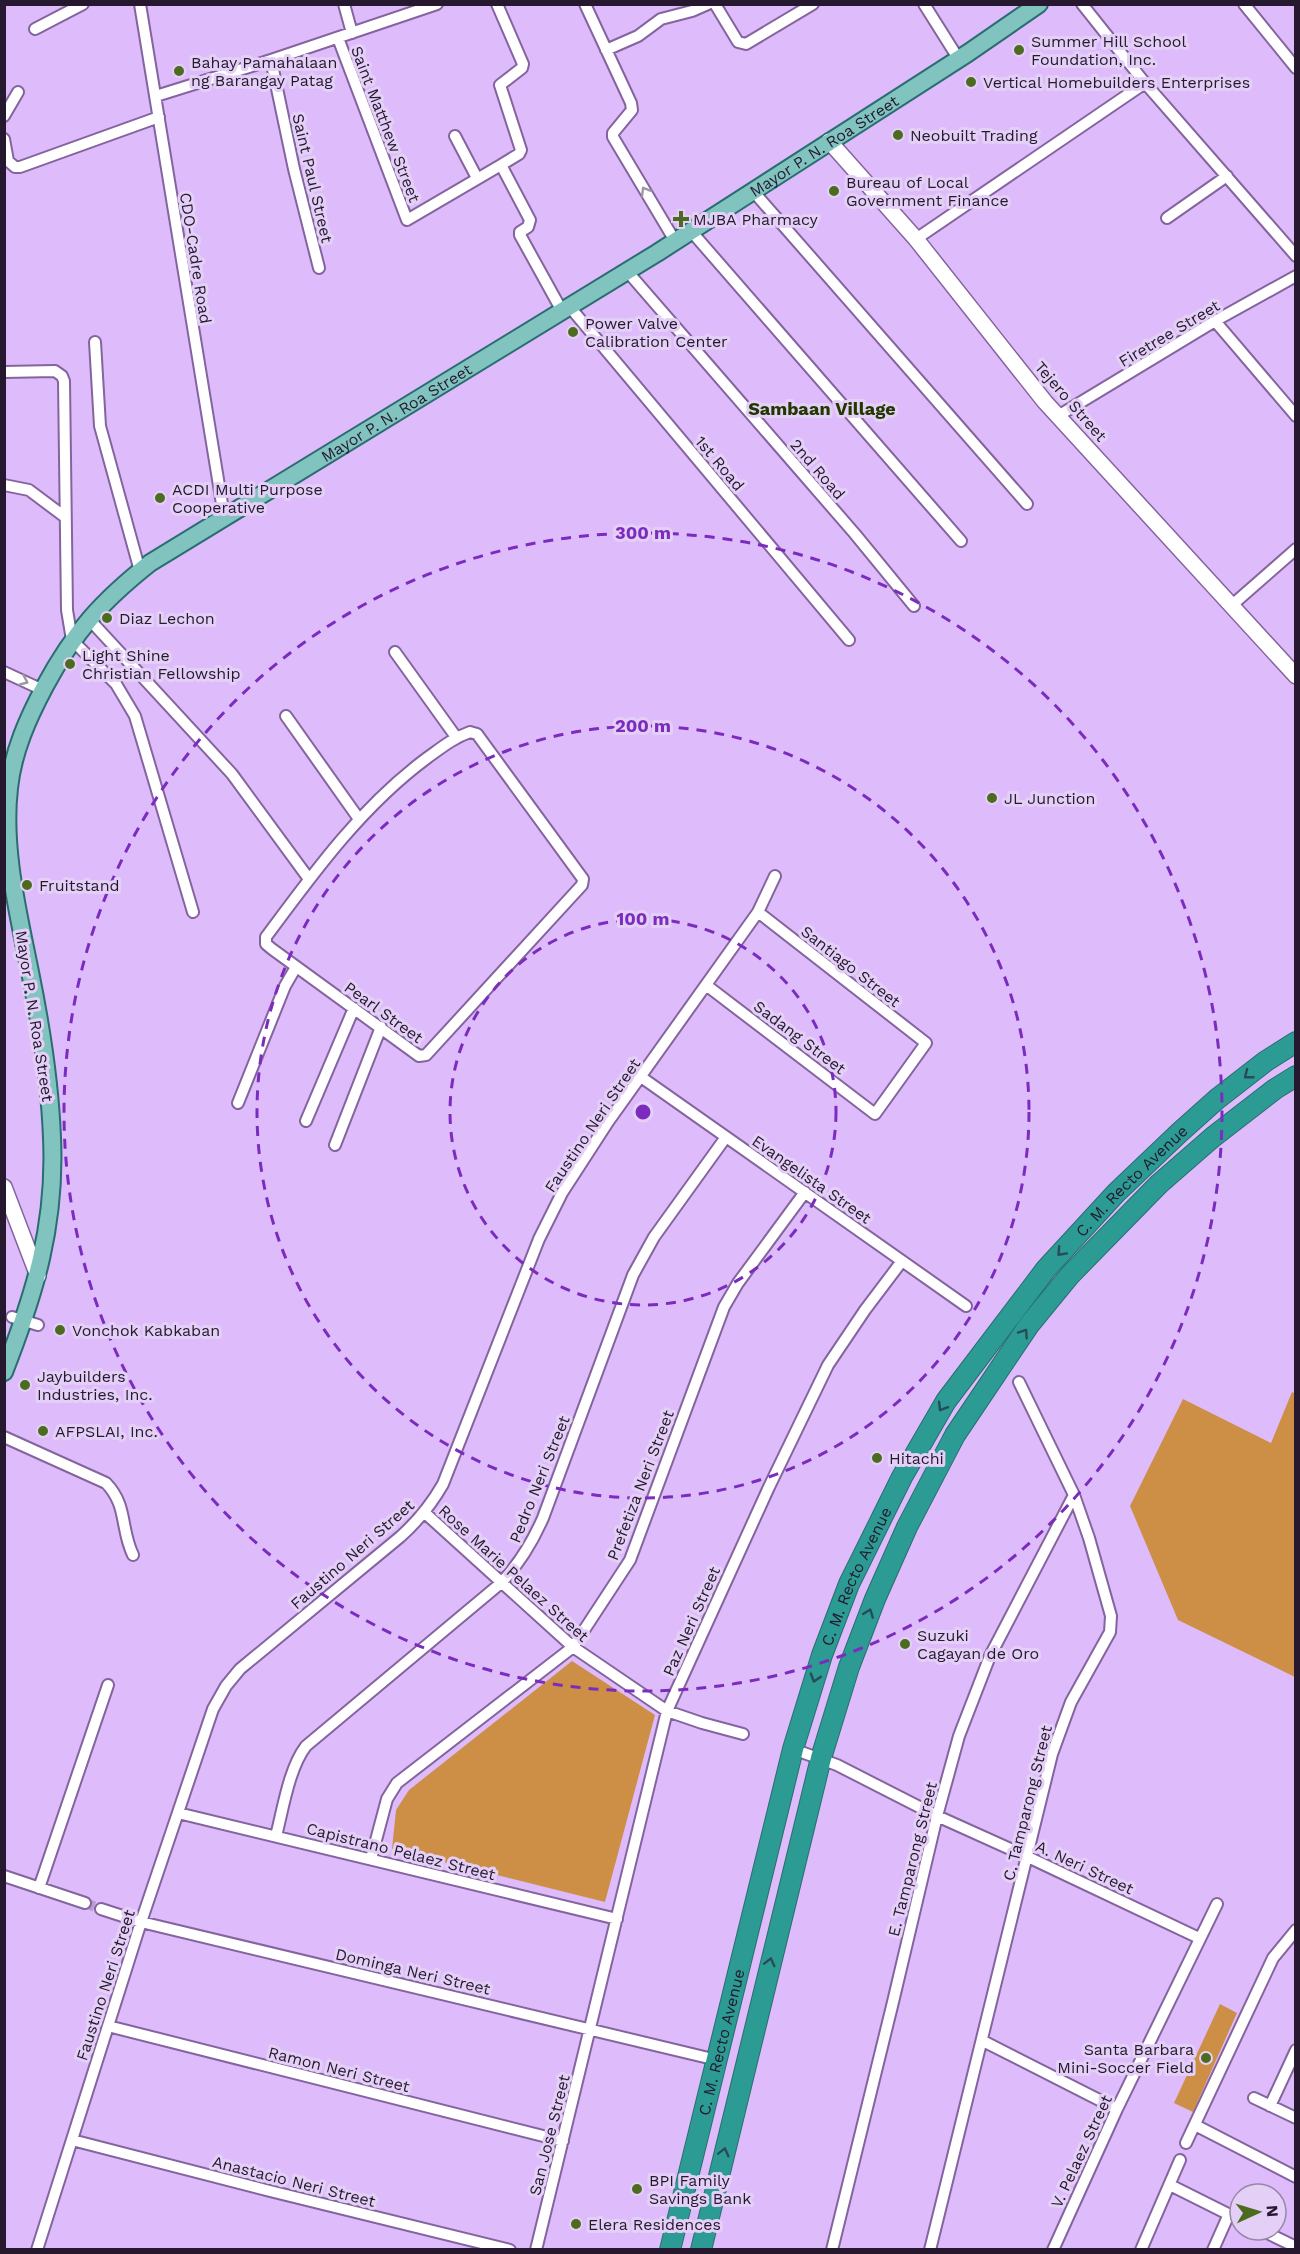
<svg xmlns="http://www.w3.org/2000/svg" width="1300" height="2254" font-family="'Work Sans',sans-serif">
	<style>
		.green { fill: #cd8f45 }
		.lines { fill: none; stroke-linecap: round; stroke-linejoin: round }
		.street-tunnel { stroke: #b99bd2; stroke-width: 10; stroke-dasharray: 10 5; stroke-linecap: butt }
		.street-casing { stroke: #84649e; stroke-width: 14 }
		.secondary-casing { stroke: #84649e; stroke-width: 18 }
		.primary-casing { stroke: #2a6d71; stroke-width: 20 }
		.highway-casing { stroke: #2a6d71; stroke-width: 22 }
		.street { stroke: #fff; stroke-width: 10 }
		.secondary { stroke: #fff; stroke-width: 15 }
		.primary { stroke: #80c3bf; stroke-width: 16 }
		.highway { stroke: #2c9b94; stroke-width: 20 }
		.oneway { stroke: #9d97a1 }
		.oneway2 { stroke: #284c57 }
		.ring { fill: none; stroke: #7b2cbf; stroke-width: 3; stroke-dasharray: 10 8 }
		.poi-dot { fill: #4c6b20; stroke: #e4d0f6; stroke-width: 2 }
		.labels { text-anchor: middle; stroke-width: 6; stroke-linejoin: round; paint-order: stroke }
		.poi-label { font-size: 16px; fill: #25182f; stroke: #e4d0f6; text-anchor: start }
		.street-label { font-size: 16px; fill: #25182f; stroke: #e4d0f6 }
		.neighbourhood-label { font-size: 18px; font-weight: bold; fill: #233701; stroke: #e4d0f6 }
		.centre { fill: #7b2cbf; stroke: #e4d0f6; stroke-width: 3 }
		.ring-label { font-size: 18px; text-anchor: middle; font-weight: bold; fill: #7b2cbf; stroke: #e4d0f6; stroke-width: 6; stroke-linejoin: round; paint-order: stroke }
	</style>
	<rect width="100%" height="100%" fill="#debcfb"/>
	<path class="green" d="M1292 1392 1296 1394 1295 1677 1178 1620 1130 1506 1183 1399 1271 1443Z
		M572 1661 655 1715 605 1902 392 1849 396 1810 409 1790Z
		M1220 2004 1237 2013 1193 2112 1174 2103Z"/>
	<g class="lines">
		<path class="street-tunnel" d="M85 1903 101 1909"/>
		<defs>
			<path id="street" d="M140 4 224 516
				M344 4 352 33
				M497 4 523 64 522 68 500 85 521 150 519 154 501 165 530 220 528 227 520 232V235L562 311
				M585 4 631 103 632 110 613 133V137L675 241
				M715 4 738 42 746 44 813 4
				M924 4 958 58
				M1082 4 1145 83 1296 256
				M1244 4 1296 68
				M35 29 83 4
				M338 38 407 220 501 165
				M606 50 638 36 661 19 692 11 708 4
				M271 60 294 169 319 268
				M156 96 271 60 437 4
				M4 116 18 92
				M455 136 477 178
				M4 139 8 161 15 167H20L159 117
				M753 191 1027 504
				M1167 218 1227 176
				M691 231 961 541
				M916 239 1145 83
				M627 271 855 534 914 606
				M569 306 849 640
				M1215 321 1296 416
				M95 342 100 426 140 571
				M4 372 55 371 62 376 64 381 67 610 72 640 116 684 135 716 193 912
				M1058 416 1215 321 1296 276
				M4 485 29 490 65 517
				M1231 606 1296 549
				M89 619 232 774 309 879
				M395 652 456 737
				M4 672 43 690
				M286 716 359 819
				M470 732 477 734 583 879 582 885 426 1055 419 1056 272 949 266 944V937C314 872 362 806 427 758 441 748 453 738 470 732Z
				M706 985 875 1114 926 1043 758 912
				M641 1077 966 1306
				M238 1103 285 986 296 967
				M306 1121 354 1008
				M335 1145 381 1027
				M12 1317 38 1325
				M4 1437 106 1483C128 1506 120 1528 133 1555
				M425 1513 573 1647 667 1711 702 1723 743 1734
				M793 1749 837 1765 937 1816 1028 1857 1199 1938
				M178 1813 617 1919
				M276 1836C283 1809 289 1768 306 1746L501 1583C520 1563 532 1543 543 1518L633 1275 654 1237 726 1137
				M371 1859 387 1799 397 1783 573 1647 630 1560 724 1307 738 1283 805 1192
				M4 1876 85 1903
				M39 1888 108 1685
				M101 1909 141 1922 717 2060
				M108 2026 563 2141
				M983 2041 1117 2109
				M1254 2098 1296 2118
				M1270 2106 1296 2050
				M1195 2125 1296 2177
				M72 2140 270 2191 510 2250
				M1186 2143 1273 1958 1296 1930
				M1170 2185 1240 2220
				M1261 2230 1296 2247
				M37 2250 141 1922 213 1709 226 1686 240 1669 400 1537C418 1521 431 1505 443 1484L539 1239 562 1193 608 1122 758 912 775 876
				M536 2250 667 1711 769 1487 828 1365 865 1310 902 1261
				M832 2250 893 2002 937 1816 959 1736 990 1656 1074 1495
				M930 2250 1052 1754 1071 1702 1110 1632 1111 1616 1089 1538 1074 1495 1019 1382
				M1053 2250 1117 2109 1217 1904
				M1141 2250 1180 2160
				M1213 2250 1229 2214"/>
			<path id="secondary" d="M829 141 916 239 1045 402 1296 676
				M4 1187 38 1276"/>
			<g id="primary">
				<path id="s1" d="M4 1372C35 1293 56 1225 52 1138 50 1083 41 1026 30 972 18 912 2 849 9 788 13 751 28 718 45 686 74 632 102 601 150 563L657 253 968 53 1039 4"/>
			</g>
			<g id="highway">
				<path id="s2" d="M670 2250 793 1749 822 1655 849 1584 902 1477 946 1401 1046 1269 1116 1193 1179 1133 1217 1099 1266 1061 1296 1042"/>
				<path d="M701 2250 821 1758 849 1667 875 1599 907 1527 955 1435 1029 1325 1070 1275 1159 1184 1213 1137 1275 1089 1296 1076"/>
			</g>
		</defs>
		<use href="#street" class="street-casing"/>
		<use href="#secondary" class="secondary-casing"/>
		<use href="#primary" class="primary-casing"/>
		<use href="#highway" class="highway-casing"/>
		<use href="#street" class="street"/>
		<use href="#secondary" class="secondary"/>
		<use href="#primary" class="primary"/>
		<use href="#highway" class="highway"/>
	</g>
	<defs><path id="oneway-chevron" d="M-2-3.5L2.5 0L-2 3.5" fill="none" stroke-width="1.6" stroke-linecap="round" stroke-linejoin="round" transform="scale(1.5)"/></defs>
	<g class="oneway">
		<use href="#oneway-chevron" transform="translate(645 191) rotate(-121)"/>
		<use href="#oneway-chevron" transform="translate(24 681) rotate(24)"/>
	</g>
	<g class="oneway2">
		<use href="#oneway-chevron" transform="translate(1248 1075) rotate(142)"/>
		<use href="#oneway-chevron" transform="translate(1061 1252) rotate(133)"/>
		<use href="#oneway-chevron" transform="translate(1024 1333) rotate(-56)"/>
		<use href="#oneway-chevron" transform="translate(942 1407) rotate(121)"/>
		<use href="#oneway-chevron" transform="translate(869 1613) rotate(-69)"/>
		<use href="#oneway-chevron" transform="translate(815 1678) rotate(107)"/>
		<use href="#oneway-chevron" transform="translate(770 1962) rotate(-76)"/>
		<use href="#oneway-chevron" transform="translate(724 2152) rotate(-76)"/>
	</g>
	<g class="ring">
		<circle cx="643" cy="1112" r="193"/>
		<circle cx="643" cy="1112" r="386"/>
		<circle cx="643" cy="1112" r="579"/>
	</g>
	<g class="poi-dot">
		<circle cx="1019" cy="50" r="6"/>
		<circle cx="179" cy="71" r="6"/>
		<circle cx="971" cy="82" r="6"/>
		<circle cx="898" cy="135" r="6"/>
		<circle cx="834" cy="191" r="6"/>
		<path d="M678 210h6v6h6v6h-6v6h-6v-6h-6v-6h6z"/>
		<circle cx="573" cy="332" r="6"/>
		<circle cx="160" cy="498" r="6"/>
		<circle cx="107" cy="618" r="6"/>
		<circle cx="70" cy="664" r="6"/>
		<circle cx="992" cy="798" r="6"/>
		<circle cx="27" cy="885" r="6"/>
		<circle cx="60" cy="1330" r="6"/>
		<circle cx="25" cy="1385" r="6"/>
		<circle cx="43" cy="1431" r="6"/>
		<circle cx="877" cy="1458" r="6"/>
		<circle cx="905" cy="1644" r="6"/>
		<circle cx="1206" cy="2058" r="6"/>
		<circle cx="637" cy="2189" r="6"/>
		<circle cx="576" cy="2224" r="6"/>
	</g>
	<g class="labels">
		<g class="poi-label">
			<text x="1031" y="47">Summer Hill School<tspan x="1031" dy="18">Foundation, Inc.</tspan></text>
			<text x="191" y="68">Bahay Pamahalaan<tspan x="191" dy="18">ng Barangay Patag</tspan></text>
			<text x="983" y="88">Vertical Homebuilders Enterprises</text>
			<text x="910" y="141">Neobuilt Trading</text>
			<text x="846" y="188">Bureau of Local<tspan x="846" dy="18">Government Finance</tspan></text>
			<text x="693" y="225">MJBA Pharmacy</text>
			<text x="585" y="329">Power Valve<tspan x="585" dy="18">Calibration Center</tspan></text>
			<text x="172" y="495">ACDI Multi Purpose<tspan x="172" dy="18">Cooperative</tspan></text>
			<text x="119" y="624">Diaz Lechon</text>
			<text x="82" y="661">Light Shine<tspan x="82" dy="18">Christian Fellowship</tspan></text>
			<text x="1004" y="804">JL Junction</text>
			<text x="39" y="891">Fruitstand</text>
			<text x="72" y="1336">Vonchok Kabkaban</text>
			<text x="37" y="1382">Jaybuilders<tspan x="37" dy="18">Industries, Inc.</tspan></text>
			<text x="55" y="1437">AFPSLAI, Inc.</text>
			<text x="889" y="1464">Hitachi</text>
			<text x="917" y="1641">Suzuki<tspan x="917" dy="18">Cagayan de Oro</tspan></text>
			<text x="1194" y="2055" text-anchor="end">Santa Barbara<tspan x="1194" dy="18">Mini-Soccer Field</tspan></text>
			<text x="649" y="2186">BPI Family<tspan x="649" dy="18">Savings Bank</tspan></text>
			<text x="588" y="2230">Elera Residences</text>
		</g>
		<g class="street-label">
			<text transform="translate(386 124) rotate(69)" y="6">Saint Matthew Street</text>
			<text dy="6" stroke="none"><textPath href="#s1" startOffset="1659">Mayor P. N. Roa Street</textPath></text>
			<text transform="translate(313 178) rotate(77)" y="6">Saint Paul Street</text>
			<text transform="translate(196 258) rotate(81)" y="6">CDO-Cadre Road</text>
			<text transform="translate(1169 333) rotate(-31)" y="6">Firetree Street</text>
			<text transform="translate(1071 401) rotate(49)" y="6">Tejero Street</text>
			<text dy="6" stroke="none"><textPath href="#s1" startOffset="1155">Mayor P. N. Roa Street</textPath></text>
			<text transform="translate(720 463) rotate(50)" y="6">1st Road</text>
			<text transform="translate(818 469) rotate(49)" y="6">2nd Road</text>
			<text transform="translate(851 966) rotate(38)" y="6">Santiago Street</text>
			<text transform="translate(384 1012) rotate(36)" y="6">Pearl Street</text>
			<text transform="translate(35 1016) rotate(81)" y="6">Mayor P. N. Roa Street</text>
			<text transform="translate(800 1037) rotate(37)" y="6">Sadang Street</text>
			<text transform="translate(592 1125) rotate(-56)" y="6">Faustino Neri Street</text>
			<text transform="translate(812 1179) rotate(35)" y="6">Evangelista Street</text>
			<text dy="6" stroke="none"><textPath href="#s2" startOffset="1186">C. M. Recto Avenue</textPath></text>
			<text transform="translate(539 1479) rotate(-68)" y="6">Pedro Neri Street</text>
			<text transform="translate(640 1485) rotate(-69)" y="6">Prefetiza Neri Street</text>
			<text transform="translate(352 1554) rotate(-41)" y="6">Faustino Neri Street</text>
			<text transform="translate(514 1573) rotate(42)" y="6">Rose Marie Pelaez Street</text>
			<text dy="6" stroke="none"><textPath href="#s2" startOffset="700">C. M. Recto Avenue</textPath></text>
			<text transform="translate(691 1621) rotate(-66)" y="6">Paz Neri Street</text>
			<text transform="translate(1027 1803) rotate(-76)" y="6">C. Tamparong Street</text>
			<text transform="translate(401 1851) rotate(14)" y="6">Capistrano Pelaez Street</text>
			<text transform="translate(912 1859) rotate(-76)" y="6">E. Tamparong Street</text>
			<text transform="translate(1085 1867) rotate(25)" y="6">A. Neri Street</text>
			<text transform="translate(413 1971) rotate(13)" y="6">Dominga Neri Street</text>
			<text transform="translate(105 1985) rotate(-72)" y="6">Faustino Neri Street</text>
			<text dy="6" stroke="none"><textPath href="#s2" startOffset="214">C. M. Recto Avenue</textPath></text>
			<text transform="translate(339 2069) rotate(14)" y="6">Ramon Neri Street</text>
			<text transform="translate(549 2135) rotate(-76)" y="6">San Jose Street</text>
			<text transform="translate(1081 2151) rotate(-65)" y="6">V. Pelaez Street</text>
			<text transform="translate(294 2181) rotate(14)" y="6">Anastacio Neri Street</text>
		</g>
		<g class="neighbourhood-label">
			<text x="822" y="415">Sambaan Village</text>
		</g>
	</g>
	<circle cx="643" cy="1112" r="9" class="centre"/>
	<g class="ring-label">
		<text x="643" y="539">300 m</text>
		<text x="643" y="732">200 m</text>
		<text x="643" y="925">100 m</text>
	</g>
	<rect width="1300" height="2254" fill="none" stroke="#25182f" stroke-width="12"/>
	<g transform="translate(1258 2212) rotate(86)"><circle r="28" fill="#e4d0f6" stroke="#9886a6" stroke-width="1.5"/>
	<path d="M0-4.5L10 22L0 15L-10 22Z" fill="#4c6b20"/>
	<text y="-9" font-size="16" font-weight="bold" text-anchor="middle" fill="#25182f">N</text>
	</g>
</svg>
